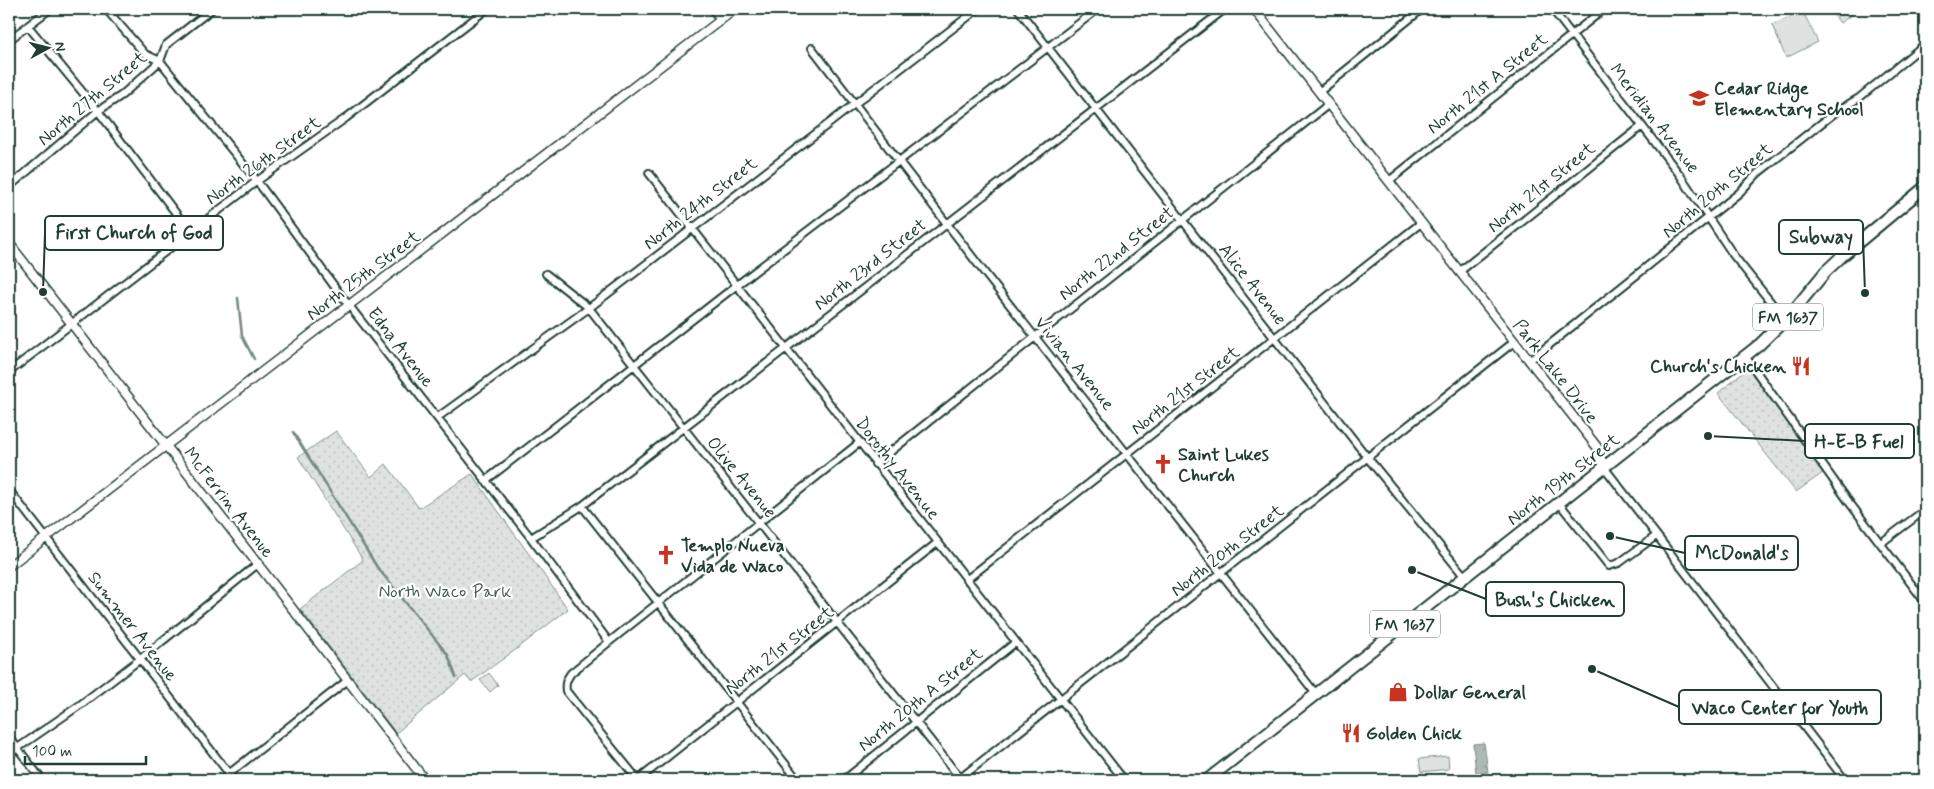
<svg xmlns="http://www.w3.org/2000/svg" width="1934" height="789" font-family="Mynerve,sans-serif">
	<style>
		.green { fill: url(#green-dots); stroke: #7e908b }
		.pitch { fill: #dee3e2; stroke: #7e908b }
		.water { fill: url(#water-ripples); stroke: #758883 }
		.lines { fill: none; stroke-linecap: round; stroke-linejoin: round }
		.stream { stroke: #758883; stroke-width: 2.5 }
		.minor-casing { stroke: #1f3d34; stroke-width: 10 }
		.tertiary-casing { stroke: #1f3d34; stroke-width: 11 }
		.primary-casing { stroke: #1f3d34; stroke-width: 14 }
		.minor { stroke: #fff; stroke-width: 6 }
		.tertiary { stroke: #fff; stroke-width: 8 }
		.primary { stroke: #fff; stroke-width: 10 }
		.labels { text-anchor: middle; stroke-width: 4.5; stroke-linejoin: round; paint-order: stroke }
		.shield { fill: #fff; stroke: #627771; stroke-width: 1 }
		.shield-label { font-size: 16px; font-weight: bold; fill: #1f3d34 }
		.street-label { font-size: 18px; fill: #1f3d34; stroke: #fff }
		.poi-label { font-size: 18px; font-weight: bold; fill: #1f3d34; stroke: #fff; text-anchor: start }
		.park-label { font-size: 18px; fill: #455e57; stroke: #fff }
		.leader { fill: none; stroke: #1f3d34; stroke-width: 2 }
		.callout-dot { fill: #1f3d34; stroke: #fff; stroke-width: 2 }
		.callout { fill: #fff; stroke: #1f3d34; stroke-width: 2 }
		.callout-label { font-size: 19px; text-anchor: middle; font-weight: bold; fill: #1f3d34 }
	</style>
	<defs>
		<pattern id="green-dots" width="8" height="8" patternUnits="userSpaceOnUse" patternTransform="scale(1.25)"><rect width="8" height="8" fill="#dee3e2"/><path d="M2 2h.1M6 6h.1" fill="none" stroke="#bec4c2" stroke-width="1.8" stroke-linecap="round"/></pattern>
		<pattern id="water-ripples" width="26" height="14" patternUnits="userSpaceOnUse" patternTransform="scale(1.25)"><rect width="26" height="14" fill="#afbab7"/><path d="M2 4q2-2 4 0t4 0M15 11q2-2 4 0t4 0" fill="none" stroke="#8e9896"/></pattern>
	</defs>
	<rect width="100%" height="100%" fill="#fff"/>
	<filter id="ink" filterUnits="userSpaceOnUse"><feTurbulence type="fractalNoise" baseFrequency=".02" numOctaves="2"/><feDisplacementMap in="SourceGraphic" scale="10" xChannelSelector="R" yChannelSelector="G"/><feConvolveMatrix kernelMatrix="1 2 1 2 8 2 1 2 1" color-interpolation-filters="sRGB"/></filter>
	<g filter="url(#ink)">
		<path class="green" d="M1829 9H1854L1851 11 1853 14 1840 23Z
			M1745 370 1750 371 1824 472 1796 492 1718 393Z
			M336 431 371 477 386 464 419 508 472 474 568 609 518 648 471 682 465 675 396 733 300 609 363 560 298 457Z"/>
		<path class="pitch" d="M1803 12 1818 42 1786 58 1772 25Z
			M489 673 498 685 490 692 480 680Z
			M1448 756 1449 769 1421 772 1419 759Z
			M1449 773 1450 780H1422L1421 776Z"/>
		<path class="water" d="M1484 743 1488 772 1476 773 1473 744Z"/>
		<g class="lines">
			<path class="stream" d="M238 298 242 336 254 359
				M293 432 377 567 448 655 456 677"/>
			<defs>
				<path id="minor" d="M106 9 145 54 160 61 257 181 340 294 531 538 609 642
					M712 9 721 20
					M1018 9 1367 457 1465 577
					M1552 9 1680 175 1734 256 1785 320
					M28 26 98 111 191 233
					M9 40 50 9
					M812 48 987 276 1316 694
					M1319 92 1422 9
					M649 173 1124 780
					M1389 181 1604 9
					M9 187 98 111 122 95 160 61 166 45 212 9
					M1459 272 1642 126
					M546 274 589 308 960 778
					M1745 356 1849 502 1925 602
					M1529 361 1739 193 1758 173 1837 111 1859 98 1925 44
					M9 372 257 181 346 118 487 9
					M438 417 589 308 978 9
					M875 464 1329 104
					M1604 467 1845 780
					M485 481 737 285 1098 9
					M9 490 234 780
					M1559 503 1609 566 1619 563 1656 536
					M582 506 798 780
					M531 538 582 506 1225 9
					M1881 543 1925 510
					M966 580 1421 223
					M9 737 42 780
					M9 754 80 705 139 660 259 563
					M221 780 348 680
					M638 780 566 691C565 684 566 680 571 673L609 642 859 443
					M638 780 937 543
					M844 780 1016 642
					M958 780 1514 342"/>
				<path id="tertiary" d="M1254 9 1597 447 1604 467
					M9 243 425 780
					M9 566 735 9"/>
				<path id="primary" d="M1207 780 1759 345 1790 315 1826 271 1842 256 1925 187"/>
			</defs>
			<use href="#minor" class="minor-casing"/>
			<use href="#tertiary" class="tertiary-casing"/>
			<use href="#primary" class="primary-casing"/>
			<use href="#minor" class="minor"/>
			<use href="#tertiary" class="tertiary"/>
			<use href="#primary" class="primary"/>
		</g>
	</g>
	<defs>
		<symbol id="school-bare" viewBox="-9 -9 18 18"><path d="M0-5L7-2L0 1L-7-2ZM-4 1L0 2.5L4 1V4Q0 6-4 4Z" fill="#c8321e" stroke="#fff" stroke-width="2.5" paint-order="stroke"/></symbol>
		<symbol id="restaurant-bare" viewBox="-9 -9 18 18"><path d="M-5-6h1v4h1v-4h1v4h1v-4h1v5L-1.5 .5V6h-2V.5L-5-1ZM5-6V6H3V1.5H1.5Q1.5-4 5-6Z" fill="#c8321e" stroke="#fff" stroke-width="2.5" paint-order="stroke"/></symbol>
		<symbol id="church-bare" viewBox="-9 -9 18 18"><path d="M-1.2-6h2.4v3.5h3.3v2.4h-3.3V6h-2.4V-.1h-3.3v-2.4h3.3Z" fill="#c8321e" stroke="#fff" stroke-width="2.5" paint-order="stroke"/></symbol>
		<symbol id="shop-bare" viewBox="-9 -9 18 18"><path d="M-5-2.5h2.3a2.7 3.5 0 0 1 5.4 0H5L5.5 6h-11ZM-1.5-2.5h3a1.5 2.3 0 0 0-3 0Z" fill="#c8321e" stroke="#fff" stroke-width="2.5" paint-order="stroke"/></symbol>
	</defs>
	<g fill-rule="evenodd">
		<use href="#school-bare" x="1685" y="84" width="28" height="28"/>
		<use href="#restaurant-bare" x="1787" y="352" width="28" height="28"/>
		<use href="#church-bare" x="1149" y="450" width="28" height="28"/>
		<use href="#church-bare" x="652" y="541" width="28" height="28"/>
		<use href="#shop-bare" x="1384" y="678" width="28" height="28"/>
		<use href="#restaurant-bare" x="1337" y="719" width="28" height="28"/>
	</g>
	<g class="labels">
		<g class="shield">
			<rect x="1753" y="303.5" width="70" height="27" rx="4"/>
			<rect x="1370" y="610.5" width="70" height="27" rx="4"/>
		</g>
		<g class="shield-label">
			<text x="1788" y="323">FM 1637</text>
			<text x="1405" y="630">FM 1637</text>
		</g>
		<g class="street-label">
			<text transform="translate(1487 83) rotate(-39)" y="6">North 21st A Street</text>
			<text transform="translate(92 98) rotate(-40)" y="6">North 27th Street</text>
			<text transform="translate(1655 118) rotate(52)" y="6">Meridian Avenue</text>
			<text transform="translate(263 160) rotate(-36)" y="6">North 26th Street</text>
			<text transform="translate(1541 187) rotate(-39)" y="6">North 21st Street</text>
			<text transform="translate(1717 190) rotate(-40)" y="6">North 20th Street</text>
			<text transform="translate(700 203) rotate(-38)" y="6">North 24th Street</text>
			<text transform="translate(1116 253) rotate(-38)" y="6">North 22nd Street</text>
			<text transform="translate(870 264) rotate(-38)" y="6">North 23rd Street</text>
			<text transform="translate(363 275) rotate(-37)" y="6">North 25th Street</text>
			<text transform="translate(1253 284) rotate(52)" y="6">Alice Avenue</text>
			<text transform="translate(401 347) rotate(52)" y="6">Edna Avenue</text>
			<text transform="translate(1075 363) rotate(51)" y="6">Vivian Avenue</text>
			<text transform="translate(1556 371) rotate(52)" y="6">Park Lake Drive</text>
			<text transform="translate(1185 390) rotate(-38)" y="6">North 21st Street</text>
			<text transform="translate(898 468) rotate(52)" y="6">Dorothy Avenue</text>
			<text transform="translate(742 477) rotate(51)" y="6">Olive Avenue</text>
			<text transform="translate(1563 479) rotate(-38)" y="6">North 19th Street</text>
			<text transform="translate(229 502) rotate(52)" y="6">McFerrin Avenue</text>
			<text transform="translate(1227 550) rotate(-38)" y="6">North 20th Street</text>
			<text transform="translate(133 626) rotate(52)" y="6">Summer Avenue</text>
			<text transform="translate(779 650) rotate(-38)" y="6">North 21st Street</text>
			<text transform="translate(920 699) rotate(-39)" y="6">North 20th A Street</text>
		</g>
		<g class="poi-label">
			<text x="1714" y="94">Cedar Ridge<tspan x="1714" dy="21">Elementary School</tspan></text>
			<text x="1786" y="372" text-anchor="end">Church's Chicken</text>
			<text x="1178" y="460">Saint Lukes<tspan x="1178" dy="21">Church</tspan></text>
			<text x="681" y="551">Templo Nueva<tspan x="681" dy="21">Vida de Waco</tspan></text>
			<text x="1413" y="698">Dollar General</text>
			<text x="1366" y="739">Golden Chick</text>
		</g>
		<g class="park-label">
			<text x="445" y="597">North Waco Park</text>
		</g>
	</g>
	<path class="leader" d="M43 292L45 233M1865 293L1863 237M1708 436L1805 441M1610 536L1685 553M1412 570L1486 599M1592 669L1679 707"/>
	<g class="callout-dot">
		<circle cx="43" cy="292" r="5"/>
		<circle cx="1865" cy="293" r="5"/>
		<circle cx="1708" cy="436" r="5"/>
		<circle cx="1610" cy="536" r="5"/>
		<circle cx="1412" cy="570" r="5"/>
		<circle cx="1592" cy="669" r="5"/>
	</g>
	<g class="callout">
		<rect x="45" y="216" width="178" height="34" rx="5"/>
		<rect x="1779" y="220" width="84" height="34" rx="5"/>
		<rect x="1805" y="424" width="109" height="34" rx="5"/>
		<rect x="1685" y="536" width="113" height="34" rx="5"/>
		<rect x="1486" y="582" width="138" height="34" rx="5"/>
		<rect x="1679" y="690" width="202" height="34" rx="5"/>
	</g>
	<g class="callout-label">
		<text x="134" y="239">First Church of God</text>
		<text x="1821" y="243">Subway</text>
		<text x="1859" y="448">H-E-B Fuel</text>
		<text x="1742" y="559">McDonald's</text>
		<text x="1555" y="606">Bush's Chicken</text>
		<text x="1780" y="714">Waco Center for Youth</text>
	</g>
	<rect width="1934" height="789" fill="none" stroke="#fff" stroke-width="30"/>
	<rect x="15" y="15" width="1904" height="759" fill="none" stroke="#1f3d34" stroke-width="2" filter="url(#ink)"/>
	<g transform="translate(48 48) rotate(83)" stroke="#ffffff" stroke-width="4" paint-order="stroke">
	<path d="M0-4L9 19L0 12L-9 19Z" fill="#1f3d34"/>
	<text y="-8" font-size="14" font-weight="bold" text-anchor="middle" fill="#1f3d34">N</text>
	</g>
	<path d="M25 756v8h121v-8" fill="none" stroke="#1f3d34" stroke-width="2.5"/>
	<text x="32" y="756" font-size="15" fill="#1f3d34" stroke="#ffffff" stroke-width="4" paint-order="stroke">100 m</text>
</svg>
